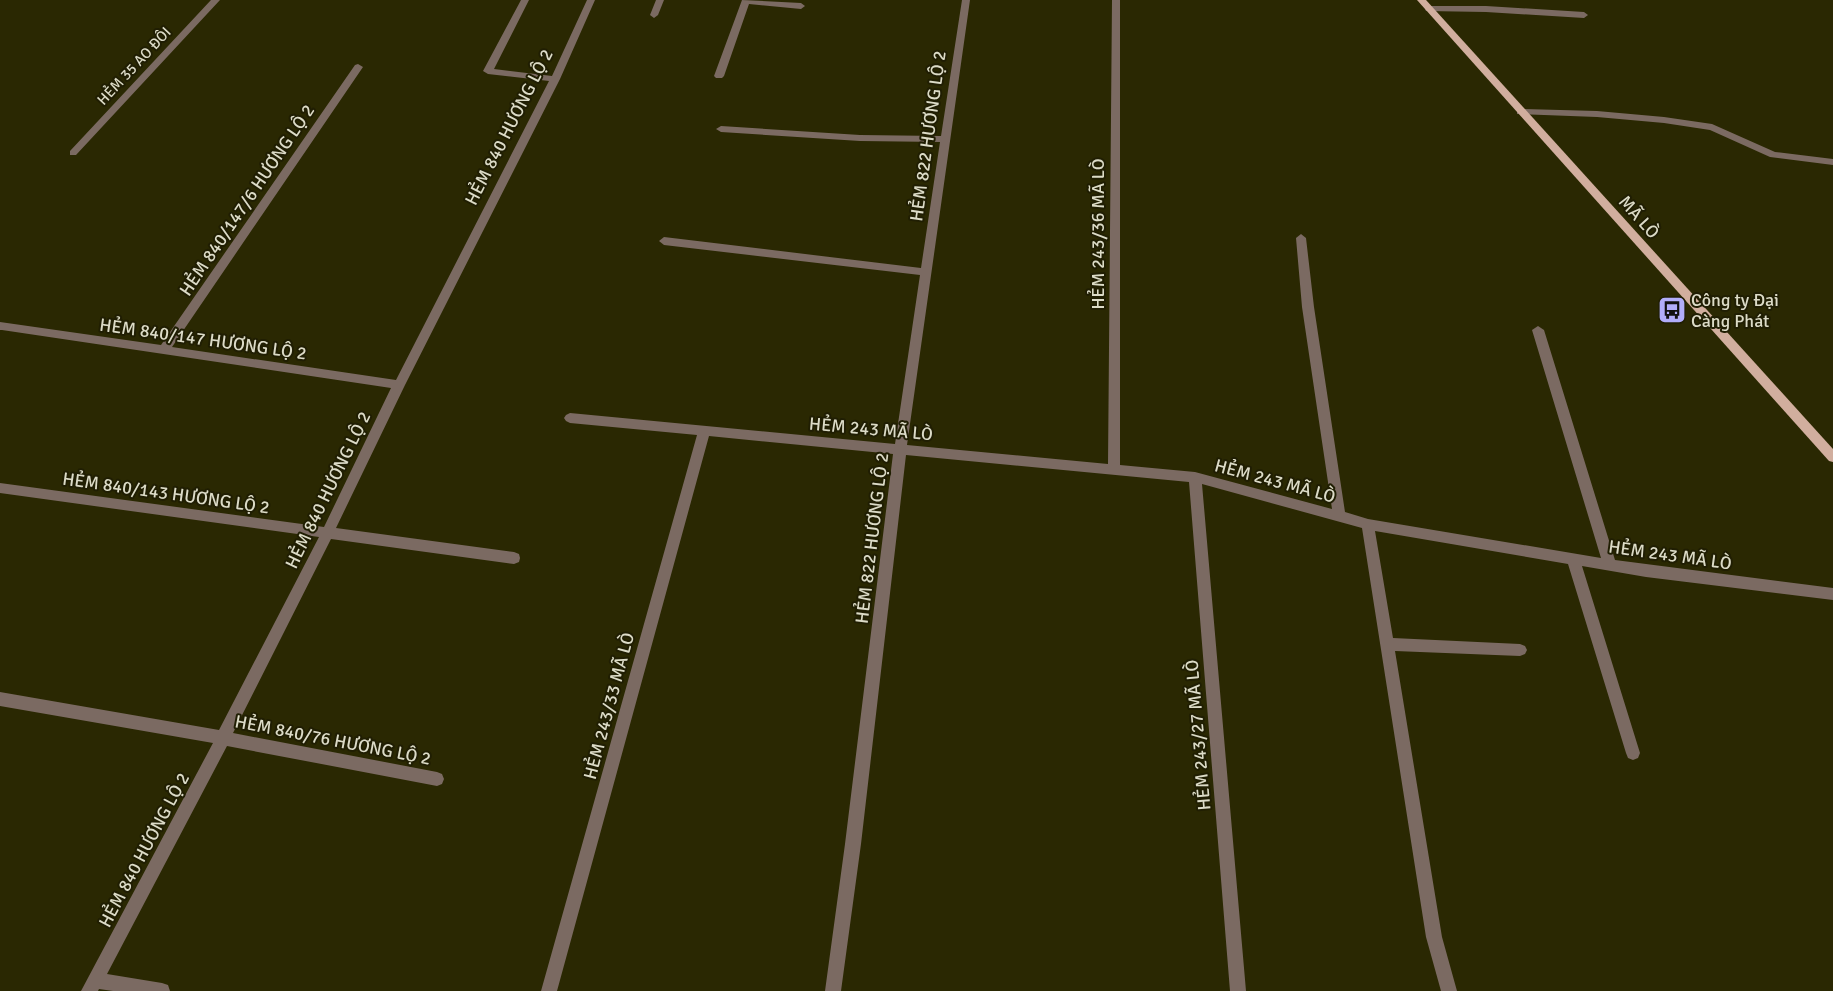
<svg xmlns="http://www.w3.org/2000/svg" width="1833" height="991" font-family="Signika,sans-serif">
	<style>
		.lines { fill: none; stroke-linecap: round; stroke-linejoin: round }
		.minor { fill: #7b6a62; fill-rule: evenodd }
		.major { fill: #d1ae9e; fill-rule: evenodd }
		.labels { text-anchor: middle; stroke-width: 4; stroke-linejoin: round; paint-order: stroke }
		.far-street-label { font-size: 15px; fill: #dcdbc7; stroke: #201e03 }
		.street-label { font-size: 18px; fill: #dcdbc7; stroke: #201e03 }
		.poi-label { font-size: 18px; fill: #dcdbc7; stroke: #201e03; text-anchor: start }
	</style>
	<rect width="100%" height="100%" fill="#2a2802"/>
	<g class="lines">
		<path class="minor" d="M211 0H220L76 155H70V151Z
			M521 0H529L494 69 552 76 587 0H595L560 79 405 385 336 528 514 552 519 554 520 558 519 562 514 564 331 539 233 733 437 772 442 774 444 779 442 784 437 786 227 746 107 974 162 983 168 985 170 991H113L99 989 98 991H81L213 743 0 706V692L219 730 319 537 0 493V483L324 527 391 388 2 330H0V322L161 345 355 65 358 64 363 67 172 347 396 380 549 81 488 74 483 71Z
			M656 0H664L658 15 654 18 650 15Z
			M742 0 801 3 805 6 801 9 749 4 724 76 722 78H716L714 76Z
			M962 0H970L907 445 1108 464 1112 0H1120V465L1195 472 1332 509 1302 307 1296 238 1301 234 1306 238 1314 307 1345 512 1368 519 1601 558 1532 330 1538 326 1544 330 1615 560 1833 588V600L1646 577 1582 566 1640 753 1638 758 1633 760 1628 758 1626 753 1568 564 1375 531 1393 638 1520 644 1525 646 1527 650 1525 654 1520 656 1395 651 1442 937 1457 991H1441L1426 937 1362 528 1202 484 1246 991H1230L1189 482 906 455 861 844 841 991H825L845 844 893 454 709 436 557 991H541L697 435 570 423 566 421 564 418 566 415 570 413 895 444 920 275 664 245 659 241 664 237 921 268 940 142 860 141 721 132 716 129 721 126 860 135 941 136Z
			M1429 6H1486L1584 12 1588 15 1584 18 1486 12 1426 11 1425 9Z
			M1520 109 1597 111 1664 117 1712 124 1775 152 1833 159V165L1770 157 1710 130 1664 123 1597 117 1517 114V110Z"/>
		<path class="major" d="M1417 0H1426L1833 449V462L1829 461Z"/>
	</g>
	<defs>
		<symbol id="bus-square" viewBox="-11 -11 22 22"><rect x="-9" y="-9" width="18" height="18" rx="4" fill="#b1adfa" stroke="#201e03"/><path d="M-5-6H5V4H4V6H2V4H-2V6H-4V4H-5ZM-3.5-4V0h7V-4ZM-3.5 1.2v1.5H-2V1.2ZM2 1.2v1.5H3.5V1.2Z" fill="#111"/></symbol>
	</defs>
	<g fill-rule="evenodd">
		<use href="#bus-square" x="1656" y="294" width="32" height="32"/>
	</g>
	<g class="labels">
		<g class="far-street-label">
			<text transform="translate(134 66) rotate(-47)" y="5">HẺM 35 AO ĐÔI</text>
		</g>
		<g class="street-label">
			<text transform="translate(509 127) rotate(-63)" y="6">HẺM 840 HƯƠNG LỘ 2</text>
			<text transform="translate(928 136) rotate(-82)" y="6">HẺM 822 HƯƠNG LỘ 2</text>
			<text transform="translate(247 200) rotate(-56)" y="6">HẺM 840/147/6 HƯƠNG LỘ 2</text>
			<text transform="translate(1639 217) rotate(48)" y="6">MÃ LÒ</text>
			<text transform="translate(1098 234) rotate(-90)" y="6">HẺM 243/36 MÃ LÒ</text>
			<text transform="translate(203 339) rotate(8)" y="6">HẺM 840/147 HƯƠNG LỘ 2</text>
			<text transform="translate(871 429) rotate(5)" y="6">HẺM 243 MÃ LÒ</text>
			<text transform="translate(1275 481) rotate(15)" y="6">HẺM 243 MÃ LÒ</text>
			<text transform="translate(328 490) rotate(-64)" y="6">HẺM 840 HƯƠNG LỘ 2</text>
			<text transform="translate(166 493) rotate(8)" y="6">HẺM 840/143 HƯƠNG LỘ 2</text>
			<text transform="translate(872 538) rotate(-83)" y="6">HẺM 822 HƯƠNG LỘ 2</text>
			<text transform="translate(1670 555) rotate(8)" y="6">HẺM 243 MÃ LÒ</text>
			<text transform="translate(609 706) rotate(-75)" y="6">HẺM 243/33 MÃ LÒ</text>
			<text transform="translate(1198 735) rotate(-95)" y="6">HẺM 243/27 MÃ LÒ</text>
			<text transform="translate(333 740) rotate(11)" y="6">HẺM 840/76 HƯƠNG LỘ 2</text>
			<text transform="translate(144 850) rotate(-62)" y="6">HẺM 840 HƯƠNG LỘ 2</text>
		</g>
		<g class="poi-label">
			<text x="1691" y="306">Công ty Đại<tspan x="1691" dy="21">Càng Phát</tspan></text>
		</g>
	</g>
</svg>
